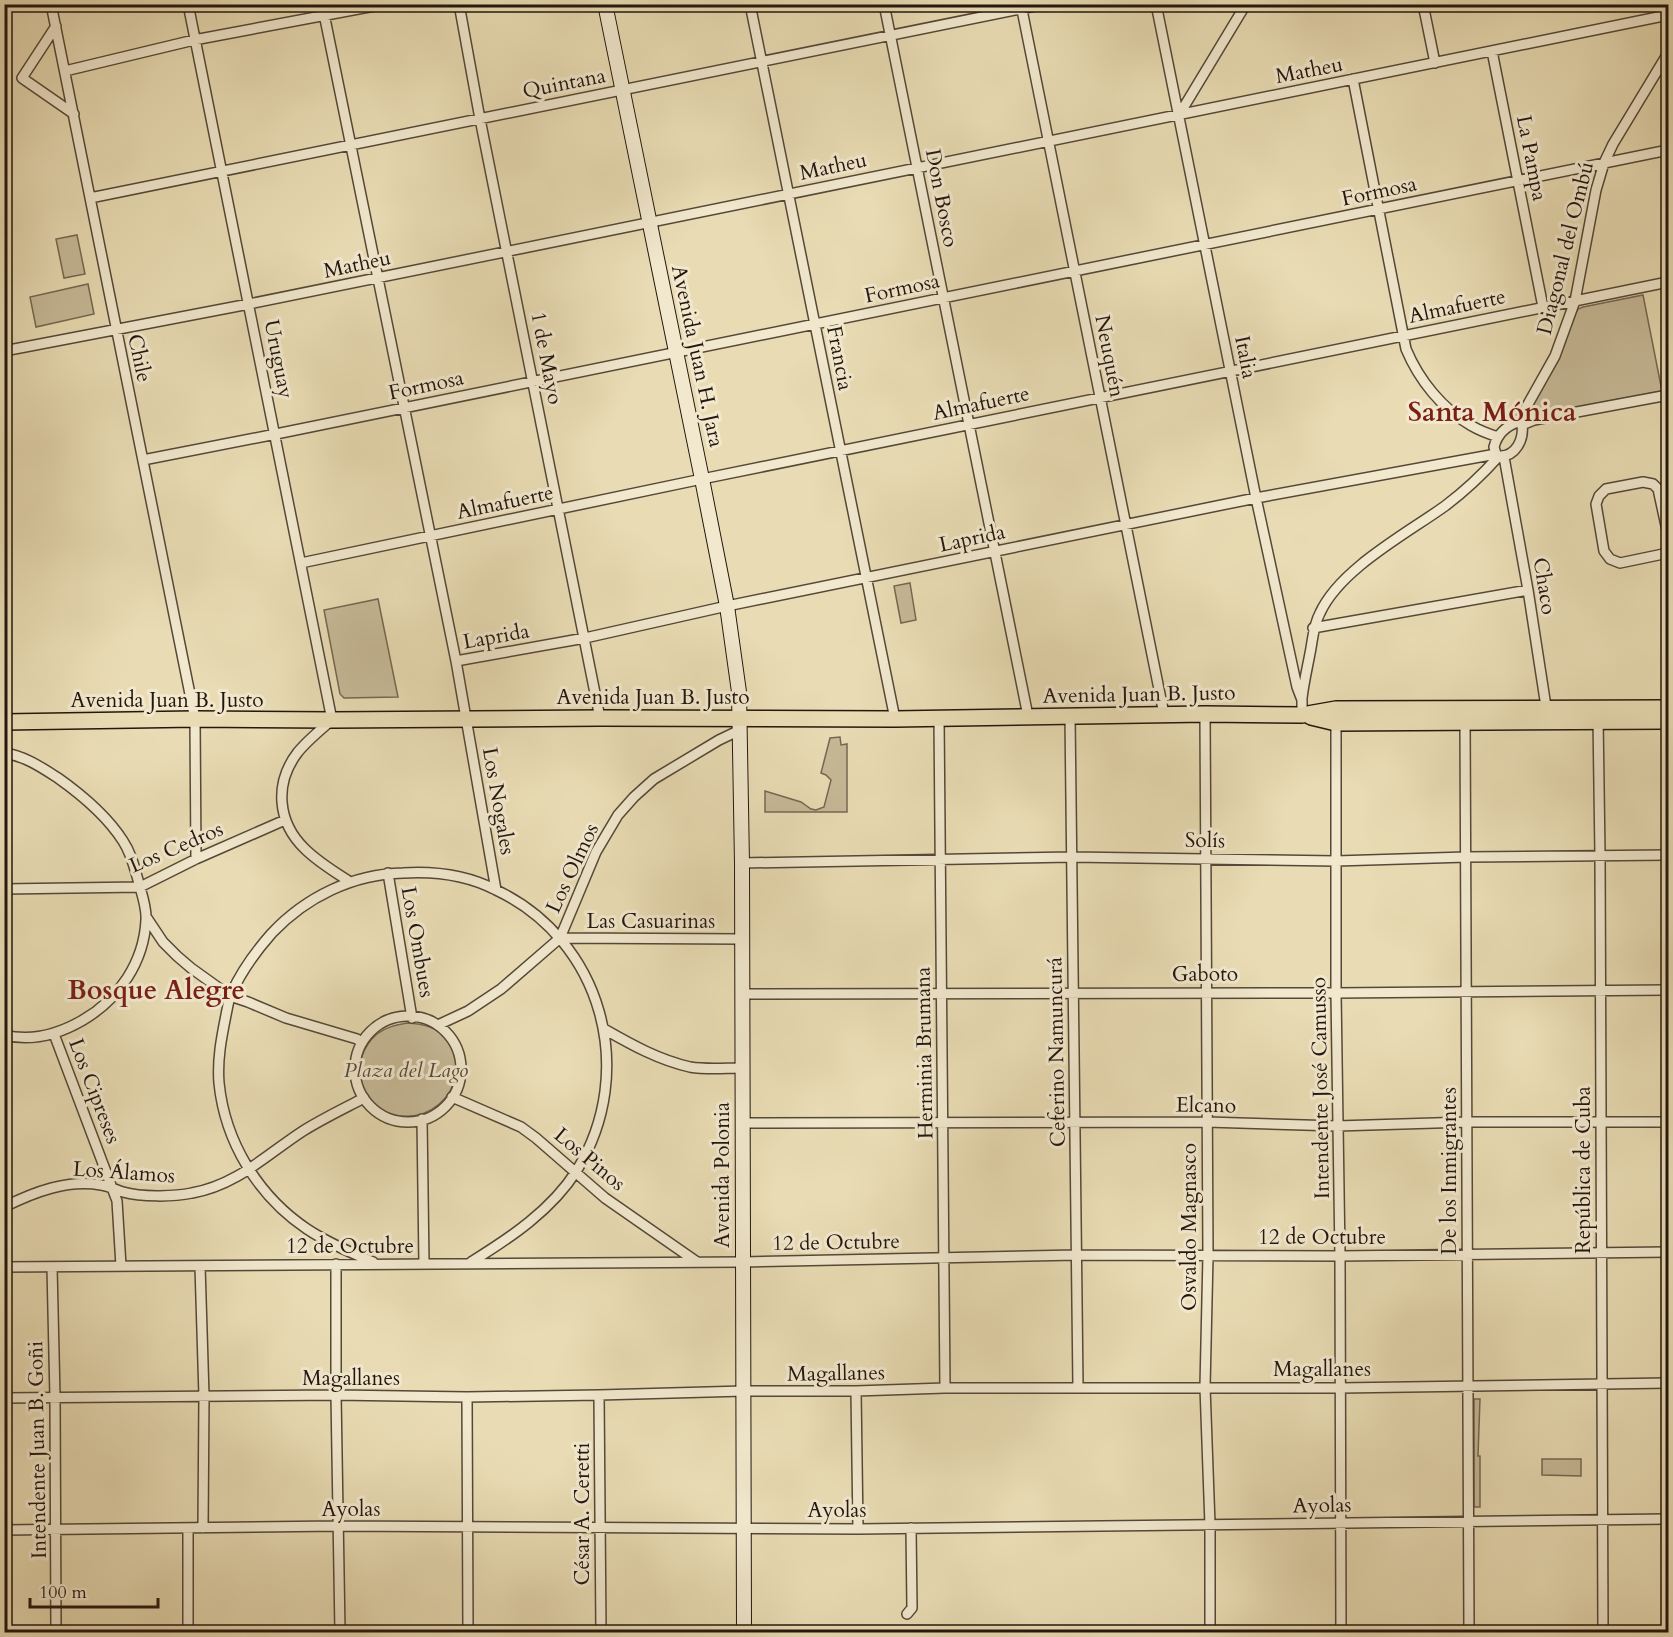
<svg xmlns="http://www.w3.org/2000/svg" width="1673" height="1637" font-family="Cardo,serif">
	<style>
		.green { fill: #c7ba98; stroke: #756853; stroke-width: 1.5 }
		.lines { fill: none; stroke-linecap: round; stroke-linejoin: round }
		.street-casing { stroke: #544838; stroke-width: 12 }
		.secondary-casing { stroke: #23160e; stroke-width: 16 }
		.primary-casing { stroke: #23160e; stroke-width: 18 }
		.street { stroke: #f1e8ce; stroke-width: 9 }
		.secondary { stroke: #f1e8ce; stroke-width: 14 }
		.primary { stroke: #e9dcb4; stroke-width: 15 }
		.labels { text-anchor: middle; stroke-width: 6; stroke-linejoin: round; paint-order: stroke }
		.street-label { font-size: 21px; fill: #23160e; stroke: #f1e8ce }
		.park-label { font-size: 21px; font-style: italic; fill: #544737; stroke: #f1e8ce }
		.district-label { font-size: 27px; font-weight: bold; fill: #7a1f14; stroke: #f1e8ce }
	</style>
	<rect width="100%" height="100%" fill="#e9dcb4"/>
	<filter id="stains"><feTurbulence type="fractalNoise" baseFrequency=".00333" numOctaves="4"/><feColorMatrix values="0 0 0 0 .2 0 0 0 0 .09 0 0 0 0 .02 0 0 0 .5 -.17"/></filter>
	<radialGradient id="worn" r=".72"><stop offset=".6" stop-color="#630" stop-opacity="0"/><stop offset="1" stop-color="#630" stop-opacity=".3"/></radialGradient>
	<path class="green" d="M77 235 85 274 64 278 56 239Z
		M88 284 94 314 36 327 30 297Z
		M1643 295 1662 391 1540 414C1535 414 1531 413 1531 407L1561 351 1575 314 1578 309 1583 307Z
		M910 583 916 620 901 623 894 586Z
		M378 599 398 697 344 698 340 694 324 610Z
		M840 737 841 745 847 744V812H765V791L801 802 811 809 816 810 824 807 831 780 826 775 821 773 830 738Z
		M407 1023C484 1025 464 1122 400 1116 357 1112 346 1061 377 1034 386 1027 396 1025 407 1023Z
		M1474 1399H1480L1478 1456H1480V1507H1474Z
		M1542 1459H1581V1476L1542 1475Z"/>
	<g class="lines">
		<defs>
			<path id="street" d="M51 4 195 719 196 859
				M188 4 332 720C320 730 308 740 298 752 274 783 277 822 305 849 318 862 335 872 350 882
				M322 4 456 661 496 890
				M459 4 480 119 600 718
				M750 4 895 719
				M884 4 1028 716
				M1156 4 1256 498 1297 687 1302 700V715
				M1423 4 1435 63
				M1021 5 1164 714
				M56 26 22 78 74 114
				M1492 51 1543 307
				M65 71 194 40 385 4
				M1353 79 1406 349C1419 380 1442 409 1472 426 1480 431 1489 434 1498 437
				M1179 115 1246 4
				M90 198 1045 4
				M4 351 249 304 1668 15
				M1518 422 1555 356 1575 301 1596 190 1604 163 1613 144 1668 53
				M1518 422 1522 425C1524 439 1516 457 1499 456L1496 454 1494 447C1497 435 1506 426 1518 422Z
				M1522 425 1534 420 1668 395
				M1504 457 1528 590 1547 713
				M143 460 276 434 1668 150
				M1668 535 1658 489 1653 484 1643 482 1606 489 1599 496 1596 504 1604 551 1610 559 1620 563 1668 553
				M301 563 702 479 1668 282
				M1313 628 1528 590
				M456 661 585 638 727 606 1256 498 1496 454
				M1302 698C1304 681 1308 665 1311 648 1313 636 1314 624 1320 613 1340 569 1406 534 1445 506 1465 491 1482 475 1499 456
				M1205 714 1208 1256 1205 1387 1210 1525V1632
				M1070 716 1078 1387
				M1598 717 1600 855 1603 1632
				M939 718 945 1388
				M1465 720 1469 1632
				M1336 723V993L1340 1256 1341 1632
				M4 753C25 756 41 767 58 778 82 795 107 816 123 841 131 853 134 866 138 880 141 892 147 907 146 920 144 962 119 999 83 1020 59 1034 32 1042 4 1035
				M742 863 1072 857 1336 861 1466 857 1668 855
				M388 873 412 1018
				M4 889 140 887 196 859 285 820
				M147 918 163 942 177 956 191 968 230 996 248 1002 286 1018 357 1039 362 1043
				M560 938 742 939
				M742 994 1336 993 1668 990
				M355 1069a53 53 0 1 1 106 0a53 53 0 1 1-106 0Z
				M440 1024 468 1011 501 989 560 938 596 852 618 815 634 797 654 779 719 740 740 730
				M604 1029C632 1045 659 1060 690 1067 707 1070 725 1068 742 1068
				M54 1034 117 1201 121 1266
				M452 1097 521 1127 536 1138 605 1198 697 1262
				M422 1119 424 1264
				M743 1123 1207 1122 1337 1126 1467 1122H1668
				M4 1207C34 1192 68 1179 101 1185 109 1186 116 1190 123 1192 141 1197 173 1197 192 1193 237 1185 266 1155 303 1131 322 1119 343 1109 364 1098
				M373 1262C350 1252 328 1243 307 1229 258 1196 225 1142 219 1083 217 1058 222 1035 227 1010 228 1005 229 999 231 994 241 972 256 951 272 933 306 897 353 874 403 873 435 871 467 875 496 890 602 940 638 1071 577 1170 552 1210 510 1238 471 1262
				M336 1264V1395L340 1632
				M200 1266 204 1396 203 1528
				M4 1267 743 1262 1076 1255 1340 1256 1668 1252
				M52 1267 55 1397 56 1632
				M856 1391 858 1529
				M599 1395 601 1632
				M467 1397 468 1632
				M4 1398 336 1395 467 1397 599 1395 744 1391H856L945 1388H1340L1668 1383
				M188 1528V1632
				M4 1530 338 1526 858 1529 1668 1519
				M907 1614 912 1608 911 1528"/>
			<path id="secondary" d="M605 4 702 479 727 606 739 692 742 863 744 1632"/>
			<path id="primary" d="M1311 717 1336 723 1668 721
				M4 722 195 719 332 720 600 718 895 719 1205 714 1302 715 1336 709 1668 708"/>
		</defs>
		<use href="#street" class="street-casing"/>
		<use href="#secondary" class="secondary-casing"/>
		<use href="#primary" class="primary-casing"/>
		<use href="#street" class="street"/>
		<use href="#secondary" class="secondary"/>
		<use href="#primary" class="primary"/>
	</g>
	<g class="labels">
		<g class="street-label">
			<text transform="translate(1309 70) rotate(-11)" y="7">Matheu</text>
			<text transform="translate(564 83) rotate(-11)" y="7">Quintana</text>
			<text transform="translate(1532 158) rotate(79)" y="7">La Pampa</text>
			<text transform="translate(833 166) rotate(-12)" y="7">Matheu</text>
			<text transform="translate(1379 191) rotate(-12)" y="7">Formosa</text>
			<text transform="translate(942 198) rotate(79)" y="7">Don Bosco</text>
			<text transform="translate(1565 248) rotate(-76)" y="7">Diagonal del Ombú</text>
			<text transform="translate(357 264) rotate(-12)" y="7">Matheu</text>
			<text transform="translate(902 288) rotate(-12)" y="7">Formosa</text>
			<text transform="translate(1457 306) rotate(-12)" y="7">Almafuerte</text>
			<text transform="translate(698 356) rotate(78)" y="7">Avenida Juan H. Jara</text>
			<text transform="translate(1110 356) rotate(79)" y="7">Neuquén</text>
			<text transform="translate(1246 357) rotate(79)" y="7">Italia</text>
			<text transform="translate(140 358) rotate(78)" y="7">Chile</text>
			<text transform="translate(547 358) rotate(79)" y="7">1 de Mayo</text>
			<text transform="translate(840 358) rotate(79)" y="7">Francia</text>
			<text transform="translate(279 359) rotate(79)" y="7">Uruguay</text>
			<text transform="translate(426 385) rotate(-12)" y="7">Formosa</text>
			<text transform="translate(981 403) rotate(-12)" y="7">Almafuerte</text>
			<text transform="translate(505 502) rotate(-12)" y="7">Almafuerte</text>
			<text transform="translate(972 538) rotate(-12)" y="7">Laprida</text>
			<text transform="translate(1545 586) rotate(81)" y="7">Chaco</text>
			<text transform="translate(496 636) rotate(-10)" y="7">Laprida</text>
			<text transform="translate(1139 694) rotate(-1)" y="7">Avenida Juan B. Justo</text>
			<text x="653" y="704">Avenida Juan B. Justo</text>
			<text x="167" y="707">Avenida Juan B. Justo</text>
			<text transform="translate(499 801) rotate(80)" y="7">Los Nogales</text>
			<text transform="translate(1205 840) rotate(1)" y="7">Solís</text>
			<text transform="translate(176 847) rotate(-23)" y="7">Los Cedros</text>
			<text transform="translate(572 868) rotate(-65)" y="7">Los Olmos</text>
			<text x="651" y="928">Las Casuarinas</text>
			<text transform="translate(418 942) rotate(80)" y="7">Los Ombues</text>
			<text x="1205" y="981">Gaboto</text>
			<text transform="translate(1056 1052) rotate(-91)" y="7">Ceferino Namuncurá</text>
			<text transform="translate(924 1053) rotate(-91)" y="7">Herminia Brumana</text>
			<text transform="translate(1320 1088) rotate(-91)" y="7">Intendente José Camusso</text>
			<text transform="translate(95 1091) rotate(69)" y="7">Los Cipreses</text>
			<text transform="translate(1206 1105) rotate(1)" y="7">Elcano</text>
			<text transform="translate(590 1159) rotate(40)" y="7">Los Pinos</text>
			<text transform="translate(1583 1170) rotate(-90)" y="7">República de Cuba</text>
			<text transform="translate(1449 1171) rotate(-90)" y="7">De los Inmigrantes</text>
			<text transform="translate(124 1172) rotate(4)" y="7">Los Álamos</text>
			<text transform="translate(722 1175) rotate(-90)" y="7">Avenida Polonia</text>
			<text transform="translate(1189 1227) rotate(-90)" y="7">Osvaldo Magnasco</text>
			<text x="1322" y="1244">12 de Octubre</text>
			<text transform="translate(836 1242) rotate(-1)" y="7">12 de Octubre</text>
			<text x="350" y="1253">12 de Octubre</text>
			<text x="1322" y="1376">Magallanes</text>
			<text transform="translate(836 1373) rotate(-1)" y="7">Magallanes</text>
			<text x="351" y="1385">Magallanes</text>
			<text transform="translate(37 1450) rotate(-91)" y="7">Intendente Juan B. Goñi</text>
			<text transform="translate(1322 1505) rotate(-1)" y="7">Ayolas</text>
			<text x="351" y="1516">Ayolas</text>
			<text x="837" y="1517">Ayolas</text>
			<text transform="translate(582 1514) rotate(-90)" y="7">César A. Ceretti</text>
		</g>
		<g class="park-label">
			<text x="406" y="1077">Plaza del Lago</text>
		</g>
		<g class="district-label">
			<text x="1492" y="421">Santa Mónica</text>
			<text x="156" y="999">Bosque Alegre</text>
		</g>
	</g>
	<rect width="1673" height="1637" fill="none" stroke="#e9dcb4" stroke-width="24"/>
	<rect x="6" y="6" width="1661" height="1625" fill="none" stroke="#23160e" stroke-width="3"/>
	<rect x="12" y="12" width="1649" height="1613" fill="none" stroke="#23160e" stroke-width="1.5"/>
	<path d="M30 1598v9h128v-9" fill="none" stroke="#23160e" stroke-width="3"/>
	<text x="39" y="1598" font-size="18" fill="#23160e" stroke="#f1e8ce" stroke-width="4.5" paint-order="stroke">100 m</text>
	<rect width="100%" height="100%" filter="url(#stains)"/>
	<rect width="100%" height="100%" fill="url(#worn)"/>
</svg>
